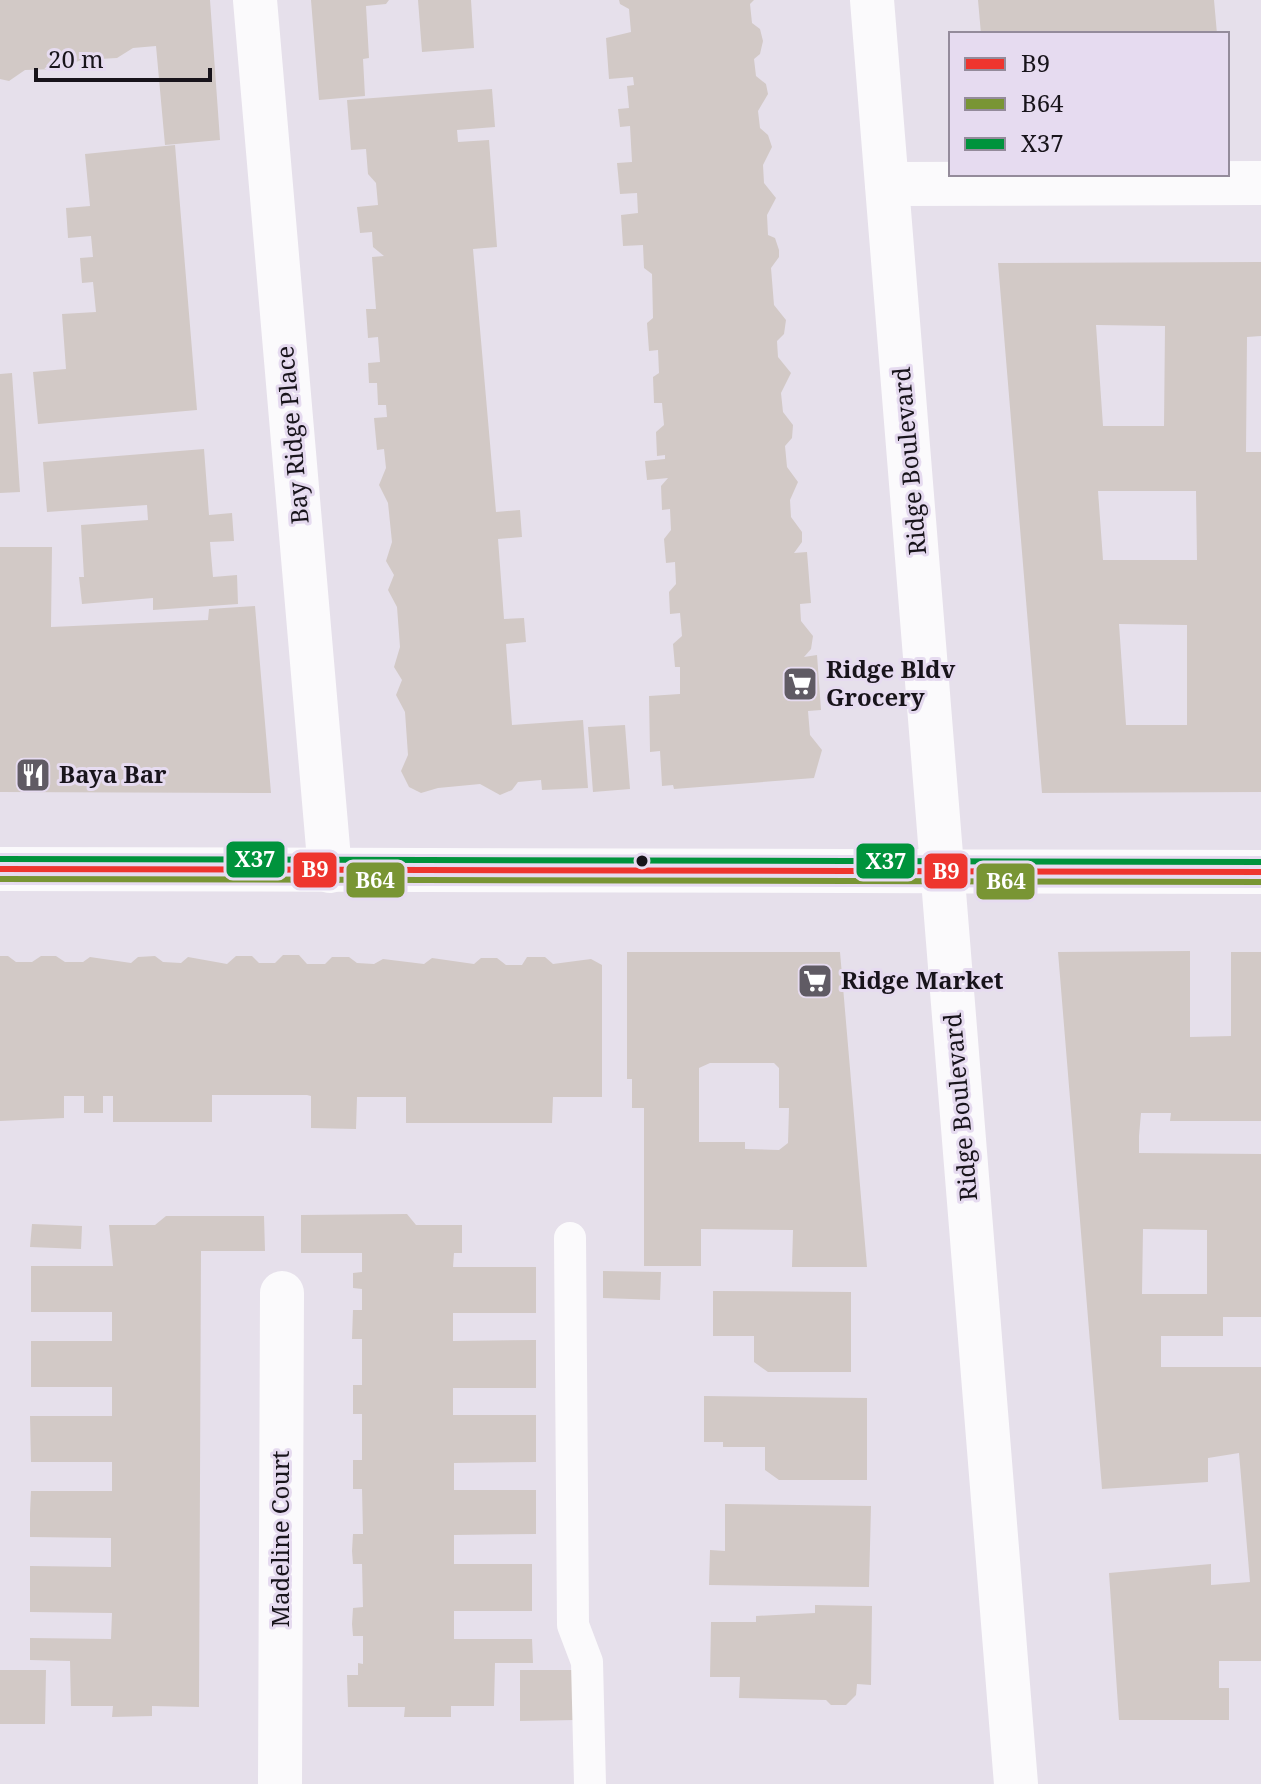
<svg xmlns="http://www.w3.org/2000/svg" width="1261" height="1784" font-family="'Noto Serif',serif">
	<style>
		.building { fill: #d2c9c6; fill-rule: evenodd }
		.lines { fill: none; stroke-linecap: round; stroke-linejoin: round }
		.service { stroke: #fbfafc; stroke-width: 32 }
		.minor { stroke: #fbfafc; stroke-width: 44 }
		.tertiary { stroke: #fbfafc; stroke-width: 44 }
		.bus-1-casing { stroke: #e6dbf0; stroke-width: 12 }
		.bus-2-casing { stroke: #e6dbf0; stroke-width: 12 }
		.bus-3-casing { stroke: #e6dbf0; stroke-width: 12 }
		.bus-1 { stroke: #ee352e; stroke-width: 6 }
		.bus-2 { stroke: #799534; stroke-width: 6 }
		.bus-3 { stroke: #00933c; stroke-width: 6 }
		.bus-dot { fill: #18141b; stroke: #e6dbf0; stroke-width: 3 }
		.labels { text-anchor: middle; stroke-width: 6; stroke-linejoin: round; paint-order: stroke }
		.street-label { font-size: 24px; fill: #18141b; stroke: #e6dbf0 }
		.poi-label { font-size: 24px; font-weight: bold; fill: #18141b; stroke: #e6dbf0; text-anchor: start }
		.line-badge { stroke: #e6dbf0; stroke-width: 3 }
		.badge-label { font-size: 22px; text-anchor: middle; font-weight: bold; fill: #fff }
	</style>
	<rect width="100%" height="100%" fill="#e6e0eb"/>
	<path class="building" d="M0 0H210L220 140 165 145 156 46 133 48 117 58 81 60 58 69 25 70 9 81 0 79Z
		M311 0H389L386 4 366 6 369 58 363 59 365 96 319 100Z
		M418 0H471L474 48 422 52Z
		M619 0H754L750 4 752 23 760 29 763 41 760 54 754 59 756 76 766 84 768 94 758 111 760 128 768 135 772 147 763 165 764 183 776 198 767 215 768 235 775 238 779 250V257L771 268 774 305 786 320 784 334 777 341 778 357 791 373 781 393 783 412 793 425 792 438 785 446 787 467 798 482 790 500 791 517 802 532V542L794 553 807 552 811 603 800 604 801 621 813 636 811 649 804 657 817 655 821 710 808 711 810 735 822 750 814 778 674 789 673 785 662 786 660 751 650 752 649 696 680 694V667H675L673 644 682 636 680 613 670 614 669 592 676 584 675 562 666 563 664 539 671 530 670 509 662 510 661 486 668 478 647 480 645 461 665 459V455L657 456 656 432 664 425 662 403H654L653 377 659 373 658 350 649 351 647 323 653 318 652 274 644 268 643 245 623 246 621 215 638 213 637 193 620 194 617 163 632 162 630 126 620 127 618 109 629 108 627 86 634 85 633 77 609 79 606 38 631 32 629 9 620 4Z
		M978 0H1214L1217 34H981Z
		M492 89 495 127 457 130 458 142 489 140 497 247 473 249 496 512 520 510 522 537 498 539 504 619 524 618 526 642 506 644 512 725 583 720 588 788 542 790 541 780 518 782 512 790 500 795 480 784 438 788 421 793 409 787 401 771 408 755 405 712 396 695 402 680 394 667 400 647 397 607 388 590 394 575 386 561 392 542 388 503 379 485 386 468 384 449 377 450 374 418 387 417 386 405H378L377 383H369L368 363 380 362 378 337 368 338 366 309H376L372 257 384 256 373 247 372 232 360 233 357 207 378 205 376 183 368 174 366 149 351 150 347 100Z
		M175 145 197 410 38 424 33 372 66 369 62 314 96 312 93 282 82 283 80 258 93 257 91 236 68 238 66 208 90 206 85 154Z
		M1261 262V336L1247 337 1246 452H1261V792L1042 793 998 263ZM1096 325 1165 326 1164 426H1103ZM1098 491H1196L1197 560H1103ZM1119 624 1187 625V725H1126Z
		M12 373 20 492 0 493V374Z
		M204 449 209 515 232 513 234 541 210 542 213 577 237 575 238 604 153 610V598L82 604 79 577H84L81 525 148 520 147 505 47 512 43 462Z
		M0 547H52L51 627 208 620 209 609 255 606 271 793 0 792Z
		M625 725 630 789 593 792 588 727Z
		M1190 951V1037L1231 1036V952H1261V1121H1170L1171 1113H1141L1139 1136V1153L1261 1154V1317H1223V1336H1161V1367H1261V1661H1219V1688H1229V1720H1119L1109 1573 1211 1564V1585L1250 1582 1239 1453 1208 1458V1482L1102 1489 1058 952ZM1143 1229 1207 1230V1294H1142Z
		M627 952H840L867 1267H792L793 1230 701 1229V1266H644V1108H632V1079H627ZM710 1063H774L779 1068V1108H789L788 1143 779 1150 745 1149V1142H699V1068Z
		M283 955H299L307 964H325L332 957H349L357 963 374 964 383 959 424 964 432 958 474 964 481 958H497L506 965H522L527 957H545L553 964 591 959 602 965V1097H553L552 1123H406V1097H357L356 1129 311 1128V1096L307 1095H212V1122H113V1096H103V1113H84V1096H64V1118L0 1121V956H8L16 962H32L41 956H56L65 962H83L90 957 131 963 138 957 155 956 163 962 181 963 188 957 227 964 236 956H252L259 963H275Z
		M407 1214 416 1225H462V1253H454L453 1267H536V1313H453V1341L536 1340V1388H453V1415H536V1462L454 1463V1490H536V1534L454 1535V1564H532V1611H454V1639H532L533 1663H495L494 1706H451V1717H404L405 1707H348L347 1675H358V1663L363 1664V1636H353L352 1624 353 1608 363 1607 362 1564H353L352 1551 353 1534H363L362 1489H353V1460H362V1414H353V1385H362V1339H352L353 1310H362V1289L353 1288V1273L362 1272V1253H301V1215Z
		M166 1216H264L265 1251H201L199 1707 152 1706V1716L112 1717 113 1706H71L70 1661 30 1660V1638L111 1639 112 1613 30 1612V1566L111 1567V1538L30 1537V1513L31 1491H112V1462H31L30 1416H112V1387H31V1341H112V1312H31V1266H113L109 1225H155Z
		M32 1224 82 1226 81 1249 30 1247Z
		M603 1271 661 1272 660 1300 603 1298Z
		M713 1291 851 1292V1372H768L754 1362V1336H713Z
		M704 1396 867 1398V1480H779L765 1470V1447H723V1442H704Z
		M725 1504 871 1506 869 1587 709 1585 710 1550 725 1551Z
		M815 1605 872 1606 871 1685 857 1684 856 1695 846 1705H831L826 1700 739 1698 740 1677H710L711 1622H756V1616L815 1613Z
		M0 1670H46L45 1724H0Z
		M520 1670H576V1720L520 1721Z"/>
	<g class="lines">
		<path class="service" d="M570 1238 573 1625 587 1662 590 1784"/>
		<path class="minor" d="M255 0 330 871
			M887 184 1261 183
			M280 1784 282 1293"/>
		<path class="tertiary" d="M872 0 1016 1784
			M0 869 1261 872"/>
		<defs>
			<path id="bus-1" d="M0 869 1261 872"/>
			<path id="bus-2" d="M0 879 1261 882"/>
			<path id="bus-3" d="M0 859 1261 862"/>
		</defs>
		<use href="#bus-1" class="bus-1-casing"/>
		<use href="#bus-2" class="bus-2-casing"/>
		<use href="#bus-3" class="bus-3-casing"/>
		<use href="#bus-1" class="bus-1"/>
		<use href="#bus-2" class="bus-2"/>
		<use href="#bus-3" class="bus-3"/>
	</g>
	<defs>
		<symbol id="supermarket-square" viewBox="-11 -11 22 22"><rect x="-9" y="-9" width="18" height="18" rx="4" fill="#605b64" stroke="#e6dbf0"/><path d="M-6-5.5h2.5l.6 2H6L4.5 2H-2.5L-4.4-4H-6ZM-1.5 3.2a1.3 1.3 0 1 0 .1 0ZM3 3.2a1.3 1.3 0 1 0 .1 0Z" fill="#fff"/></symbol>
		<symbol id="restaurant-square" viewBox="-11 -11 22 22"><rect x="-9" y="-9" width="18" height="18" rx="4" fill="#605b64" stroke="#e6dbf0"/><path d="M-5-6h1v4h1v-4h1v4h1v-4h1v5L-1.5 .5V6h-2V.5L-5-1ZM5-6V6H3V1.5H1.5Q1.5-4 5-6Z" fill="#fff"/></symbol>
	</defs>
	<g fill-rule="evenodd">
		<use href="#supermarket-square" x="780" y="664" width="40" height="40"/>
		<use href="#restaurant-square" x="13" y="755" width="40" height="40"/>
		<use href="#supermarket-square" x="795" y="961" width="40" height="40"/>
	</g>
	<circle class="bus-dot" cx="642" cy="861" r="7"/>
	<g class="labels">
		<g class="street-label">
			<text transform="translate(293 435) rotate(-95)" y="8">Bay Ridge Place</text>
			<text transform="translate(910 461) rotate(-95)" y="8">Ridge Boulevard</text>
			<text transform="translate(961 1107) rotate(-95)" y="8">Ridge Boulevard</text>
			<text transform="translate(281 1539) rotate(-90)" y="8">Madeline Court</text>
		</g>
		<g class="poi-label">
			<text x="826" y="678">Ridge Bldv<tspan x="826" dy="28">Grocery</tspan></text>
			<text x="59" y="783">Baya Bar</text>
			<text x="841" y="989">Ridge Market</text>
		</g>
	</g>
	<g class="line-badge">
		<rect x="225" y="840" width="61" height="39" rx="8" fill="#00933c"/>
		<rect x="855" y="842" width="61" height="38" rx="8" fill="#00933c"/>
		<rect x="292" y="851" width="46" height="38" rx="8" fill="#ee352e"/>
		<rect x="923" y="852" width="46" height="38" rx="8" fill="#ee352e"/>
		<rect x="345" y="861" width="61" height="38" rx="8" fill="#799534"/>
		<rect x="975" y="862" width="61" height="39" rx="8" fill="#799534"/>
	</g>
	<g class="badge-label">
		<text x="255" y="867">X37</text>
		<text x="886" y="869">X37</text>
		<text x="315" y="877">B9</text>
		<text x="946" y="879">B9</text>
		<text x="375" y="888">B64</text>
		<text x="1006" y="889">B64</text>
	</g>
	<rect x="949" y="32" width="280" height="144" fill="#e6dbf0" stroke="#948b9b" stroke-width="2"/>
	<rect x="965" y="58" width="40" height="12" fill="#ee352e" stroke="#948b9b" stroke-width="2"/>
	<text x="1021" y="72" font-size="24" fill="#18141b">B9</text>
	<rect x="965" y="98" width="40" height="12" fill="#799534" stroke="#948b9b" stroke-width="2"/>
	<text x="1021" y="112" font-size="24" fill="#18141b">B64</text>
	<rect x="965" y="138" width="40" height="12" fill="#00933c" stroke="#948b9b" stroke-width="2"/>
	<text x="1021" y="152" font-size="24" fill="#18141b">X37</text>
	<path d="M36 68v12h174v-12" fill="none" stroke="#18141b" stroke-width="4"/>
	<text x="48" y="68" font-size="24" fill="#18141b" stroke="#e6dbf0" stroke-width="6" paint-order="stroke">20 m</text>
</svg>
